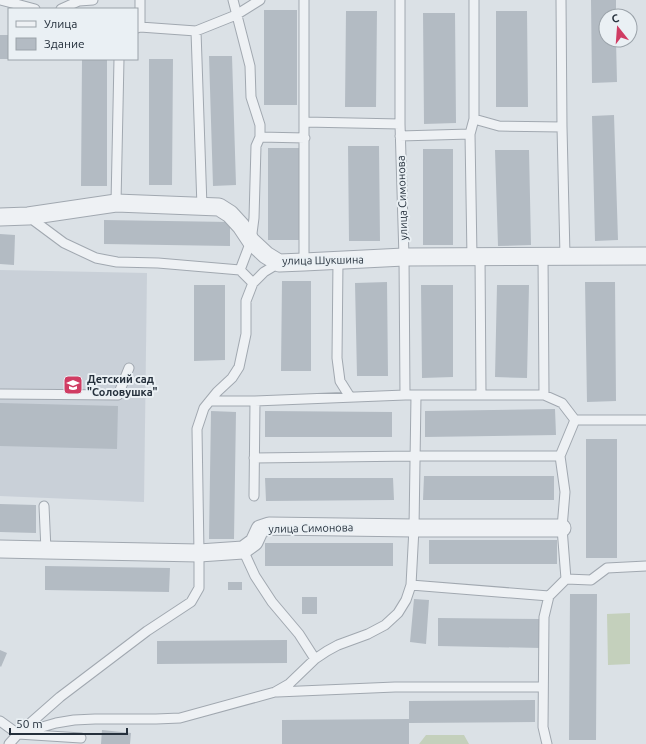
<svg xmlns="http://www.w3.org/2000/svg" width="646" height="744" font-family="Ubuntu,sans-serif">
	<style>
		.built { fill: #c9d0d8 }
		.green { fill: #c4d0bc }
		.building { fill: #b3bbc3 }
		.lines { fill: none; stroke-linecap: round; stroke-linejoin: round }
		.lane-casing { stroke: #a1a8b0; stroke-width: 11 }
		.street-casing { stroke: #a1a8b0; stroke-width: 19 }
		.lane { stroke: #eef1f4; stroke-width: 9 }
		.street { stroke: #eef1f4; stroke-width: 17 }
		.labels { text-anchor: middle; stroke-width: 4; stroke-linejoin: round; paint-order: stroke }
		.street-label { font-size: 11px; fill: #25303c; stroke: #eaf0f4 }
		.poi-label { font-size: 11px; font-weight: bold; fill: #25303c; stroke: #eaf0f4; text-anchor: start }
	</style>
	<rect width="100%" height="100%" fill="#dbe1e6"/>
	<path class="built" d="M0 270 147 273 144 502 0 496Z"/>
	<path class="green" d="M630 613V664L608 665 607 614Z
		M426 735H464L469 744H419Z"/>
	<path class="building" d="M591 0H616V16H606V40H616L617 82 592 83Z
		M264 10H297V105H264Z
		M346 11H377L376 107H345Z
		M496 11H527L528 107H496Z
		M423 13H455L456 123 424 124Z
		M0 35H9V59H0Z
		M209 56H232L236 185 213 186Z
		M82 59H107V186H81Z
		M149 59H173L172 185H149Z
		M614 115 618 240 595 241 592 116Z
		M348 146H379L380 241H349Z
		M268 148H299V240H268Z
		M423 149H453V245H423Z
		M495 150H529L531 245 498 246Z
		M104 220 230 222V246L104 244Z
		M0 234 15 235 14 265 0 264Z
		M282 281H311V371H281Z
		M387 282 388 376H357L355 283Z
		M585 282H615L616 401 587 402Z
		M194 285H225V360L194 361Z
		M421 285H453V377L422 378Z
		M497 285H529L527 378 495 377Z
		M0 403 118 406 117 449 0 446Z
		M555 409 556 435 425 437V411Z
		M211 411 236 412 234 539H209Z
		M265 411 392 412V437H265Z
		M586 439H617V558H586Z
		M424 476H554V500H423Z
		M265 478H393L394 500 266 501Z
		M0 504 36 505V533L0 532Z
		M429 540H557V564H429Z
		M265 543H393V566H265Z
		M45 566 170 568 169 592 45 590Z
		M228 582H242V590H228Z
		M570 594H597L596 740H569Z
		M302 597H317V614H302Z
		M414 599 429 600 426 644 410 642Z
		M438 618 541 619V648L438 646Z
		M287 640V663L157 664V641Z
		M0 650 7 653 1 667 0 666Z
		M535 700V722L409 723V744H282V720L409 719V701Z
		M102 730 131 733 130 744H101Z"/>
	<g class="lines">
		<defs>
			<path id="lane" d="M1 0 35 9
				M140 0V27
				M233 0 250 66 251 97 260 125V137
				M400 0V124L404 257 405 395
				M561 0 562 127 565 256
				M61 9 79 1 93 0
				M137 28 140 27 196 31 236 15 260 0
				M196 31 202 207
				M474 119 499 126 562 127
				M305 122 400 124
				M400 136 470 134
				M116 203 119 59
				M29 217 64 243 96 258 117 262 158 263 240 270 253 283
				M480 256 481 395
				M543 256 544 395
				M472 257 470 134 474 119V0
				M338 261 337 358 340 381 350 397
				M304 262V0
				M240 270 251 241 254 218 256 146 260 137 305 138
				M0 394 118 395 129 368
				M210 401H255L405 395H544L562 403 575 420
				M575 420H646
				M254 458 415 456H560
				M254 496 255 401
				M44 506 46 550
				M243 550 255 576 272 602 299 634 315 659
				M566 579 591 580 607 568 646 566
				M411 585 549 596
				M277 692 395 687H543
				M0 721 18 734 81 738
				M18 734 56 723 74 720 95 719H156L180 718 275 692 289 684 315 659 327 651 338 645 368 634 385 625 398 613 406 600 411 585 414 528 416 396
				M9 744 18 734 60 697 147 631 191 602 199 588V553L197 429 204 408 217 392 232 378 239 367 246 334V301L253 283 264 272 279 263
				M547 744 543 727 544 617 549 596 566 579 562 528 565 492 560 456 575 420"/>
			<path id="street" d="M0 217 28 216 116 203 219 207 230 214 241 226 251 241 266 255 279 263 304 262 404 257 646 256
				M0 549 46 550 199 553 243 550 254 542 260 529 269 526 414 528H562"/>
		</defs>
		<use href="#lane" class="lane-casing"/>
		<use href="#street" class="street-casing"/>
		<use href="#lane" class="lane"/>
		<use href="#street" class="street"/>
	</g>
	<defs>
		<symbol id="school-square" viewBox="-11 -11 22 22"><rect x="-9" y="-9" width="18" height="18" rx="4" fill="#d03c63" stroke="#eaf0f4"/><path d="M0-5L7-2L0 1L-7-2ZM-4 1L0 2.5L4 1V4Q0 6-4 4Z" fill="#fff"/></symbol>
	</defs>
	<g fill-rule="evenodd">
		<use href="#school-square" x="62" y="374" width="22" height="22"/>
	</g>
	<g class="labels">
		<g class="street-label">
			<text transform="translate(402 198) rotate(-92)" y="4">улица Симонова</text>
			<text transform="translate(323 260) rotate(-1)" y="4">улица Шукшина</text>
			<text transform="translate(311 528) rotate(-1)" y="4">улица Симонова</text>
		</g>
		<g class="poi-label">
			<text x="87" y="383">Детский сад<tspan x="87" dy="13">"Соловушка"</tspan></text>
		</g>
	</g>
	<rect x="8" y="8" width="130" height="52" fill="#eaf0f4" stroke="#9ba3aa"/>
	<rect x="16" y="21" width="20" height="6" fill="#eef1f4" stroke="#9ba3aa"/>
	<text x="44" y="28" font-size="12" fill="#25303c">Улица</text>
	<rect x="16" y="38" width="20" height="12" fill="#b3bbc3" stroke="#9ba3aa"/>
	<text x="44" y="48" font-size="12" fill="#25303c">Здание</text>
	<g transform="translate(618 28) rotate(343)"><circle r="19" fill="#eaf0f4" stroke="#9ba3aa"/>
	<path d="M0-3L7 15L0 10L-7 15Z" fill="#d03c63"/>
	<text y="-6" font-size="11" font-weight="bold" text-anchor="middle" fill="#25303c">С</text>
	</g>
	<path d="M10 728v6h117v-6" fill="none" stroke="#25303c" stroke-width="2"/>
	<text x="16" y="728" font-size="12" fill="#25303c" stroke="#eaf0f4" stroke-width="3" paint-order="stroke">50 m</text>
</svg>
